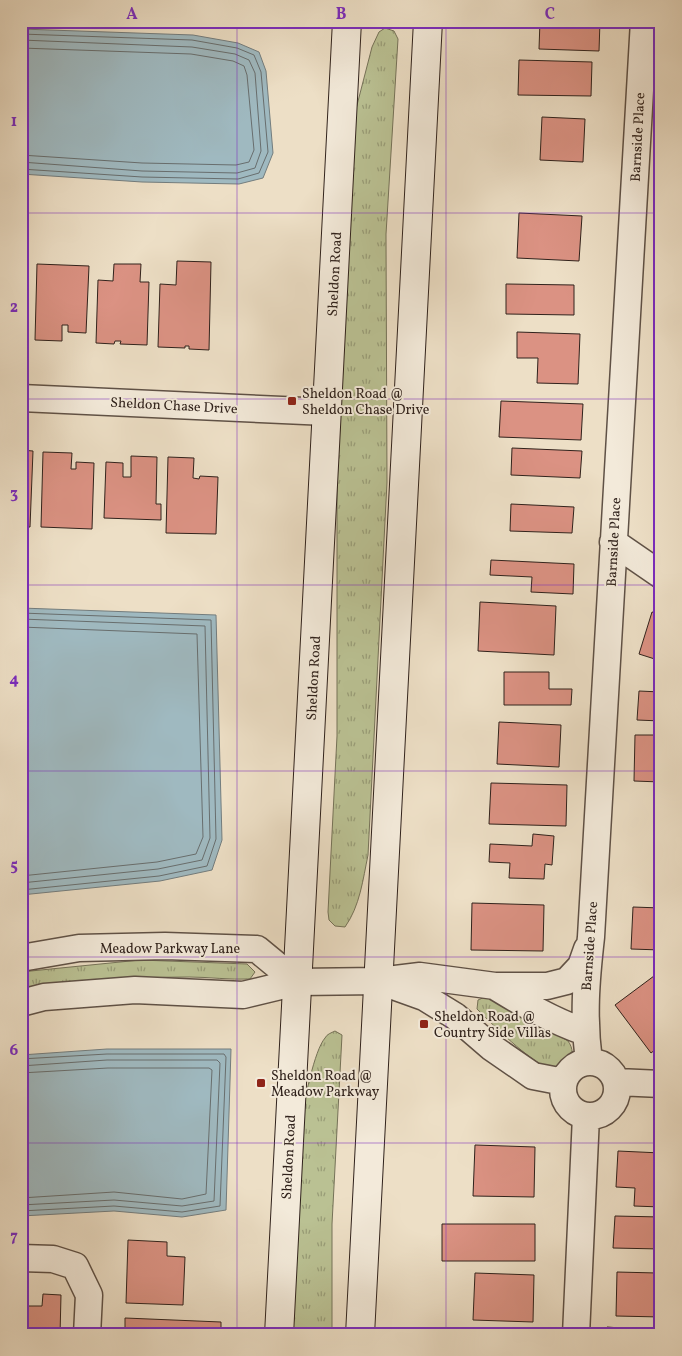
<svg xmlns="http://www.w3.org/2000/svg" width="682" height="1356" font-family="Vollkorn,serif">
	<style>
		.grass { fill: url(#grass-tufts); stroke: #757258 }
		.water { fill: #9fb9c0; stroke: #737d7e }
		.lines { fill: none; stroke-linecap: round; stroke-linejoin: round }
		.shore { stroke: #686e6e; stroke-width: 1 }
		.building { fill: #db9283; stroke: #30221c }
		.street-casing { stroke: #5f5146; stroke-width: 29 }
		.secondary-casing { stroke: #30221c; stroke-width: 30 }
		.street { stroke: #f3eada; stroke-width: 26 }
		.secondary { stroke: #f3eada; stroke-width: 28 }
		.grid { fill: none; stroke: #7b2cbf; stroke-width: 1; stroke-opacity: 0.55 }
		.poi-dot { fill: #8f2418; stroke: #f3eada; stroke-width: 2 }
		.labels { text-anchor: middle; stroke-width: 4; stroke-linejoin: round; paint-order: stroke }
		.street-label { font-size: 14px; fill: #30221c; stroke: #f3eada }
		.poi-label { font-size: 14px; fill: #30221c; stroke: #f3eada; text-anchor: start }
		.neatline { fill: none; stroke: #7b2cbf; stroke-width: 2 }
		.grid-label { font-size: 16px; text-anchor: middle; font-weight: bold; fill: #7b2cbf }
	</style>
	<defs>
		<pattern id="grass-tufts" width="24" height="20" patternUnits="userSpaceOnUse" patternTransform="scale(1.25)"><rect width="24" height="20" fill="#bac193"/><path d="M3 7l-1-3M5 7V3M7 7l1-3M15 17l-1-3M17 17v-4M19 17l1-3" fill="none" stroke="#989c77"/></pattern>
	</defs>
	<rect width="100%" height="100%" fill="#eddfc6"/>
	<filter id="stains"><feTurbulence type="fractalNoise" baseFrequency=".004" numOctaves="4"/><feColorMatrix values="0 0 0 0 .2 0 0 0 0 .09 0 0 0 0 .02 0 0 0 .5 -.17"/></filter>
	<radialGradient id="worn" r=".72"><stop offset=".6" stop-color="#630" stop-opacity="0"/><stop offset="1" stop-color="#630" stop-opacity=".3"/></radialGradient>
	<path class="grass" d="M385 28 394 31 398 39 386 234 387 482 368 855C363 879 360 906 345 927L335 926 329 920 328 912 337 736V484L356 109 372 47 379 32Z
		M140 960 247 964 255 972 250 979C229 980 209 977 189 977 133 977 77 982 21 989V972Z
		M485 997 496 998 568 1041C579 1056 567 1074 549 1068 530 1062 492 1024 477 1009L478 1000Z
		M335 1031 342 1035 332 1224V1335H293L301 1118C305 1100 314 1051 325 1038 327 1034 331 1033 335 1031Z"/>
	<path class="water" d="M21 29 193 35 238 43 259 52 266 71 273 153 263 178 239 184 142 182 21 174Z
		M21 608 216 615 222 840 212 870 160 881 21 895Z
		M107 1049H231L226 1210 182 1217 114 1211 21 1216V1055Z"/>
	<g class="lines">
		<path class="shore" d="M21 34 192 40 237 48 254 55 261 72 268 152 259 173 238 179 142 177 21 169
			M21 40 192 47 235 54 249 60 255 73 261 151 255 168 237 173 142 171 21 162
			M21 48 191 54 233 61 244 66 247 75 254 150 249 162 236 165 142 163 21 155
			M21 613 211 620 216 839 207 866 159 876 21 890
			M21 619 205 626 210 838 202 860 158 869 21 883
			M21 627 197 634 203 837 196 854 157 862 21 876
			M21 1059 107 1054H224L226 1057 220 1206 182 1212 114 1206 21 1211
			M21 1066 107 1060H217L220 1063 214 1201 182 1206 114 1200 21 1205
			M21 1073 108 1068H209L212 1070 206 1194 182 1199 114 1192 21 1198"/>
	</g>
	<path class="building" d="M540 21H600L599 51 539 49Z
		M519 60 592 62 591 96 518 95Z
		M542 117 585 119 583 162 540 160Z
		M519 213 582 216 579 261 517 258Z
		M21 251H28L25 339H21Z
		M177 261 211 262 209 350 189 349V346H185V348L158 347 160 284 176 285Z
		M37 264 89 266 86 333 68 332V325H62V341L35 340Z
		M114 264H141L140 282H149L147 345 120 344 121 341H115L114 344 96 343 98 280 113 281Z
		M506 284 574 285V315L506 314Z
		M517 332 580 334 578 384 537 383 538 358H517Z
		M501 401 583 404 581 440 499 437Z
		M512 448 582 451 580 478 511 475Z
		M21 450 33 451 30 527H21Z
		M43 452 72 453 71 469H76V462L94 463 92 529 41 527Z
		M131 456 157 457 156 504H161V520L104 518 106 462 123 463V477H131Z
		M168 457 194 458 193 478 199 479 200 476 218 477 216 534 166 533Z
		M511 504 574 507 572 533 510 531Z
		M491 560 574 564 573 594 531 592 532 577 490 575Z
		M480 602 556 606 554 655 478 651Z
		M652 612 661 614V661L639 654Z
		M504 672H549V689H572L571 705H504Z
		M639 691 661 692V721L637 720Z
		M499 722 561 725 559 767 497 764Z
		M635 735H661V782L634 781Z
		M491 783 567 785 566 826 489 824Z
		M533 834 554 836 552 865 545 864 544 879 509 878 510 863 489 862 490 844 532 846Z
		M472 903 544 905 543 951 471 950Z
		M633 907 661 908V950L631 949Z
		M658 973 661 977V1045L651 1053 615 1005Z
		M475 1145 535 1147 534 1197 473 1196Z
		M618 1151 661 1153V1207L634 1206 635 1188 616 1187Z
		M615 1216 661 1217V1249L613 1248Z
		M442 1224H535V1261H442Z
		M128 1240 167 1242V1256L185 1257 183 1305 126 1303Z
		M617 1272 657 1273V1295H661V1317L616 1316Z
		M475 1273 534 1275 533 1322 473 1320Z
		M43 1294 61 1295 60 1335H27L28 1306H42Z
		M125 1318 221 1322V1335H125Z
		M607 1327 661 1331V1335H607Z
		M462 1329 533 1332V1335H462Z"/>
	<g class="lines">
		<defs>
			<path id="street" d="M21 398 327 412
				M613 542 661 575
				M21 958 79 948 165 946 257 949 297 982
				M385 983 424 997 455 1016 491 1047 533 1076 564 1082
				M496 987C524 1004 553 1021 585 1032
				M21 1003 44 997 135 990 243 995 297 982 379 981 420 976 495 986H547L567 981 581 966 587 949
				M589 1062C583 1017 586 981 591 937L644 21
				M563 1089a27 27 0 1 1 54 0a27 27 0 1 1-54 0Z
				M617 1082 661 1084
				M21 1258 53 1259 75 1266 89 1295 87 1335
				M576 1335 586 1116"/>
			<path id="secondary" d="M279 1335 347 21
				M360 1335 428 21"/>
		</defs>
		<use href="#street" class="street-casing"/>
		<use href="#secondary" class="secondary-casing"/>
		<use href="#street" class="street"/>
		<use href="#secondary" class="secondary"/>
	</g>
	<path class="grid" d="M237 21V1335M446 21V1335M21 213H661M21 399H661M21 585H661M21 771H661M21 957H661M21 1143H661"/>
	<g class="poi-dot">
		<rect x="287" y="396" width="10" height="10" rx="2.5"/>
		<rect x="419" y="1019" width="10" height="10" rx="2.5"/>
		<rect x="256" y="1078" width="10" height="10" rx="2.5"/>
	</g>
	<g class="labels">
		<g class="street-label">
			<text transform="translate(637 137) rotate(-87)" y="5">Barnside Place</text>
			<text transform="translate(334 274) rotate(-87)" y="5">Sheldon Road</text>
			<text transform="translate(174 405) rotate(3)" y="5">Sheldon Chase Drive</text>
			<text transform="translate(613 542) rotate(-87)" y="5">Barnside Place</text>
			<text transform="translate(313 678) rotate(-87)" y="5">Sheldon Road</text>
			<text transform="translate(589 946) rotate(-86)" y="5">Barnside Place</text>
			<text x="170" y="953">Meadow Parkway Lane</text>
			<text transform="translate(288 1157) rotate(-87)" y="5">Sheldon Road</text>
		</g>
		<g class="poi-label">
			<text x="302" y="398">Sheldon Road @<tspan x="302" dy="16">Sheldon Chase Drive</tspan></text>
			<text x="434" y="1021">Sheldon Road @<tspan x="434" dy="16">Country Side Villas</tspan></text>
			<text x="271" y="1080">Sheldon Road @<tspan x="271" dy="16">Meadow Parkway</tspan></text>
		</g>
	</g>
	<rect width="682" height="1356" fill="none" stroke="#eddfc6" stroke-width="55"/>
	<rect x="28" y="28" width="626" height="1300" class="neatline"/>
	<g class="grid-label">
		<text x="132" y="19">A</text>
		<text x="341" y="19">B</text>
		<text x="550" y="19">C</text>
		<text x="14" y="126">1</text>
		<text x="14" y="312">2</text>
		<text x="14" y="498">3</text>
		<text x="14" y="684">4</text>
		<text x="14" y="870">5</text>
		<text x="14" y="1055">6</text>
		<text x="14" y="1241">7</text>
	</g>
	<rect width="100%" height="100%" filter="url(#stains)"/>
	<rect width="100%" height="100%" fill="url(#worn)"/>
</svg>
